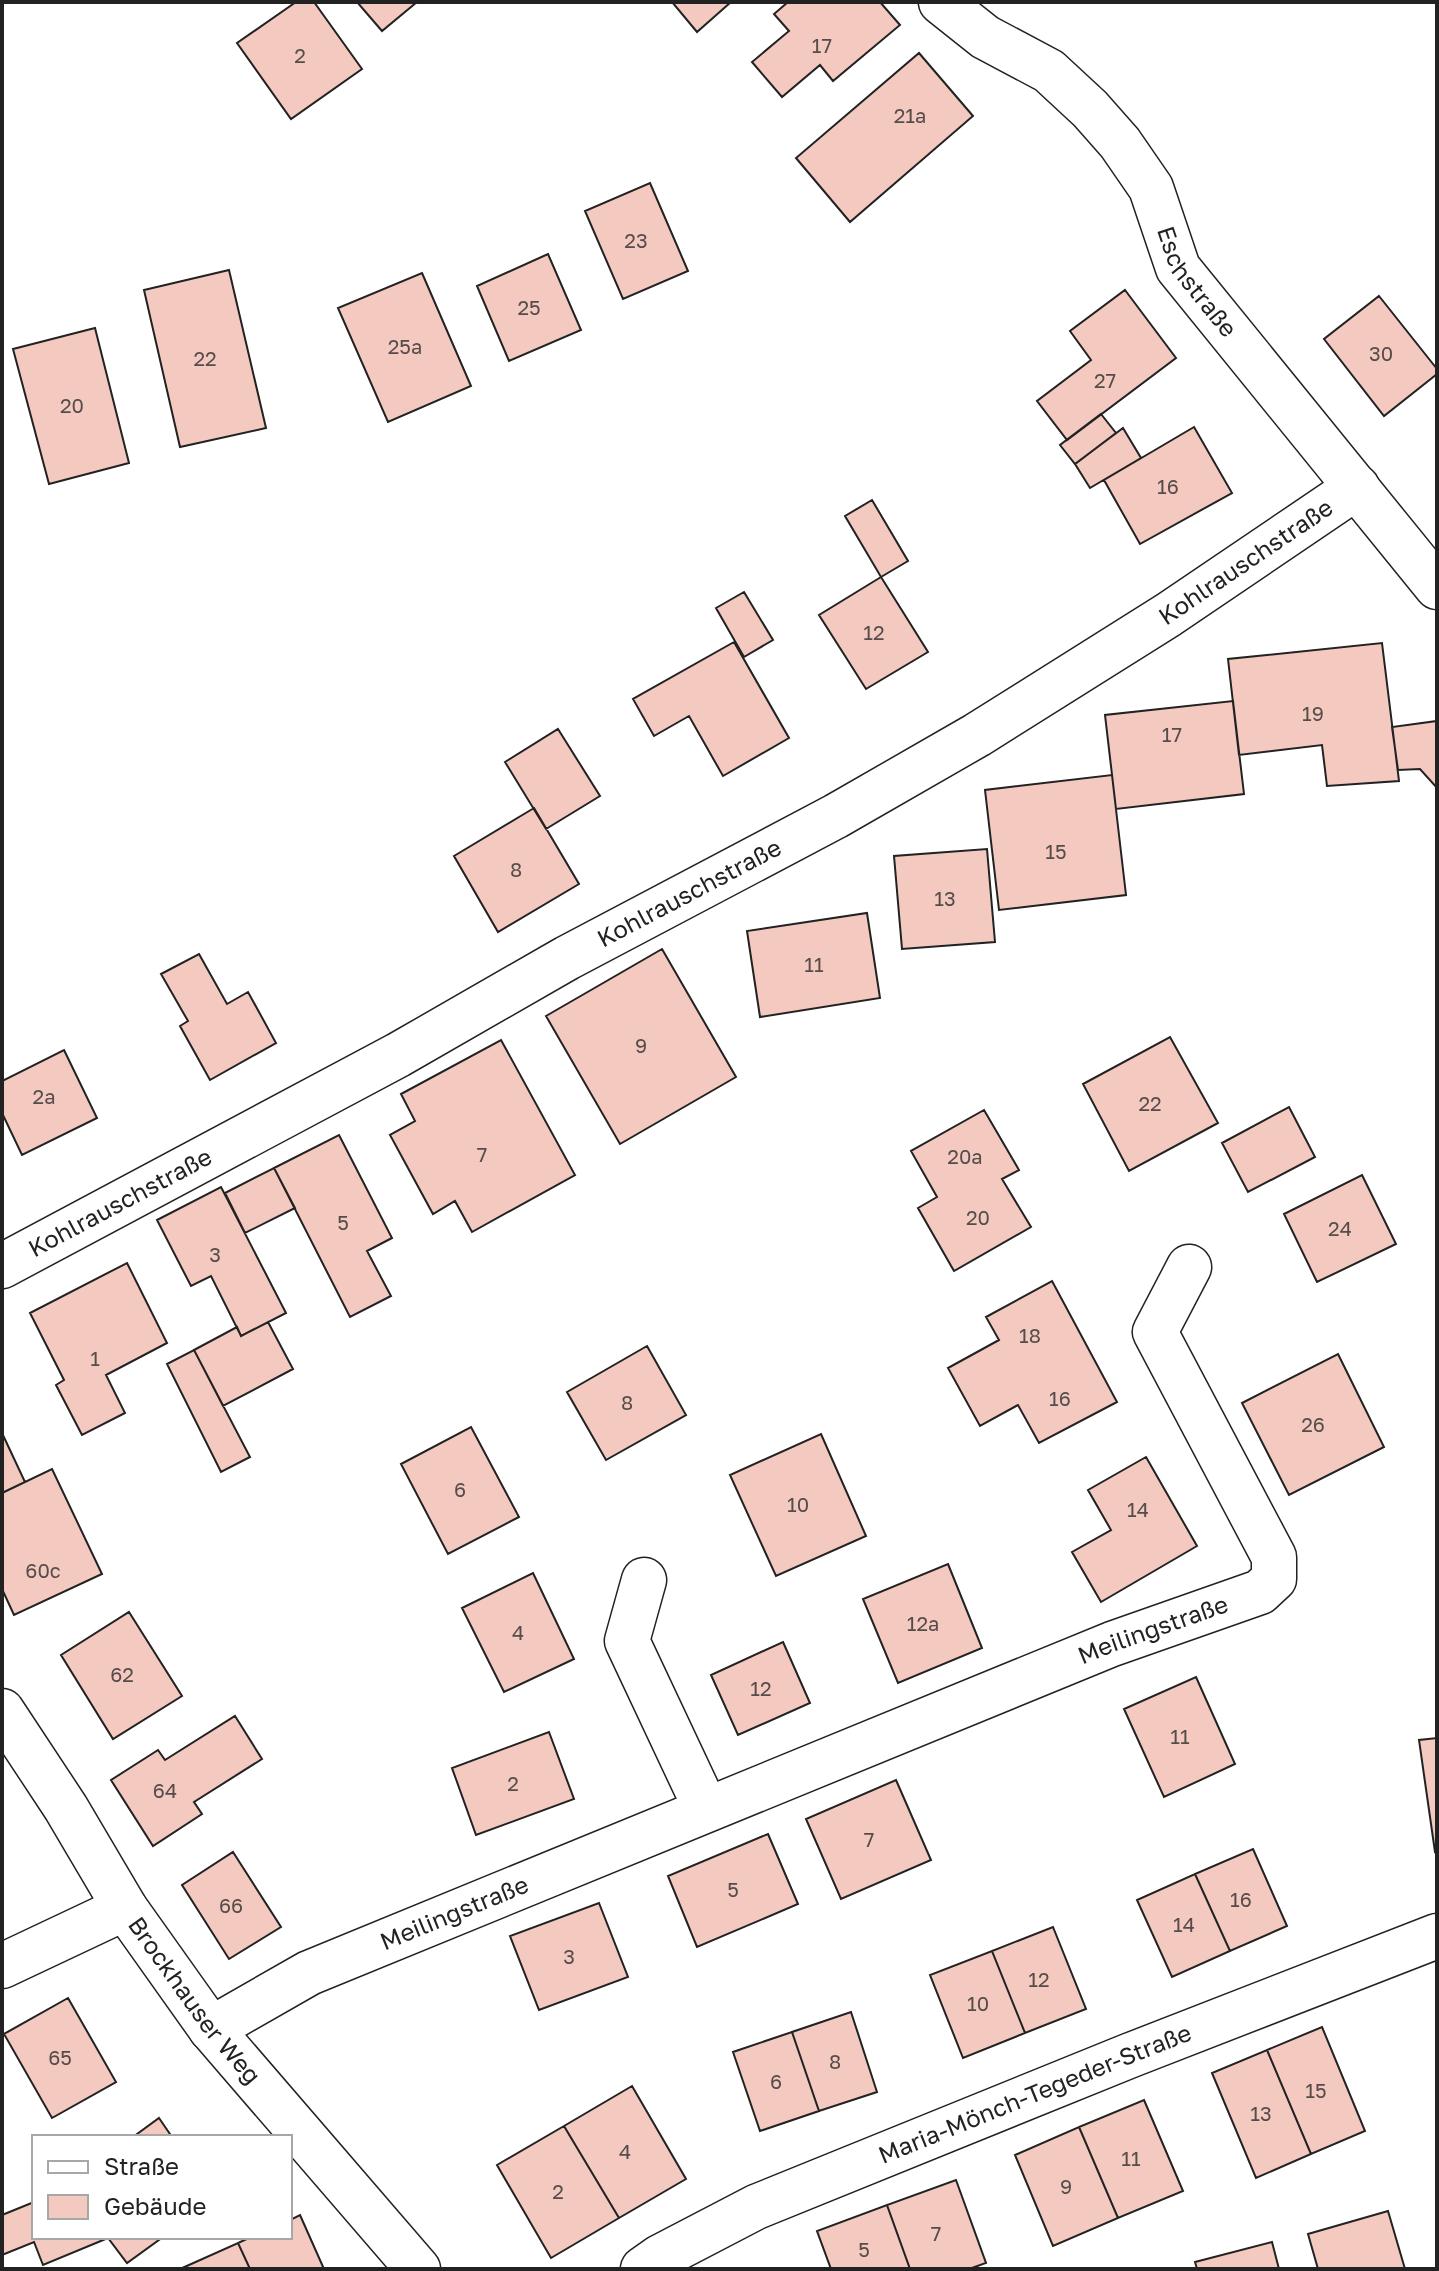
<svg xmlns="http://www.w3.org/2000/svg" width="1439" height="2271" font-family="'Golos Text',sans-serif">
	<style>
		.building { fill: #f3c9c0; stroke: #222; stroke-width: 2 }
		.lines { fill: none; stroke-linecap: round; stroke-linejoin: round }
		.minor-casing { stroke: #222; stroke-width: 47 }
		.minor { stroke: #fff; stroke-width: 44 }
		.labels { text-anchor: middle; stroke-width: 6; stroke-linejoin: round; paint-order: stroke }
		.number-label { font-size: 20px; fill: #564c4a }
		.street-label { font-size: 24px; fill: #222; stroke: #fff }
	</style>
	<rect width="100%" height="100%" fill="#fff"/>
	<path class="building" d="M296 2H314L362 69 291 119 237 43Z
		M357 2H417L382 31Z
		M672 2H731L697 32Z
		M788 2H880L900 25 833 81 820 65 782 97 752 62 789 31 774 14Z
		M919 53 973 116 850 222 796 158Z
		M650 183 688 271 623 299 585 211Z
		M548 254 581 330 509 361 477 286Z
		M229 270 266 428 180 447 144 290Z
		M422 273 471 386 388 422 338 308Z
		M1125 290 1176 358 1067 440 1037 401 1091 360 1070 331Z
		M1379 296 1437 369V374L1384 416 1324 339Z
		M95 328 129 463 49 484 13 349Z
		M1101 414 1116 433 1075 464 1060 445Z
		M1194 427 1232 493 1140 544 1104 480Z
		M1123 428 1141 458 1090 488 1075 464Z
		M872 500 908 561 881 577 845 516Z
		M881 577 928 652 866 689 819 615Z
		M744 592 773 640 744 657 716 608Z
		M734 642 789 738 723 776 689 716 654 736 633 699Z
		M1382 643 1399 781 1327 786 1322 745 1239 755 1228 659Z
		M1233 701 1244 794 1116 809 1105 715Z
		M1437 721V788L1420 769 1398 770 1392 727Z
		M558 729 600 796 546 829 505 762Z
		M1112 775 1126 895 999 910 985 790Z
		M534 808 579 884 498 932 454 856Z
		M987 849 995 942 902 949 894 856Z
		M867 913 880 998 760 1017 747 931Z
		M662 949 736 1077 620 1144 546 1016Z
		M199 954 227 1004 248 992 276 1043 210 1080 180 1026 188 1021 161 974Z
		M1170 1037 1218 1123 1129 1171 1083 1084Z
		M501 1040 575 1175 472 1232 455 1201 433 1214 390 1135 415 1121 401 1094Z
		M64 1050 97 1118 22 1155 2 1113V1081Z
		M1289 1107 1315 1157 1248 1192 1222 1143Z
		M984 1110 1019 1170 1002 1179 1031 1227 954 1271 918 1208 937 1197 911 1151Z
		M339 1135 392 1238 367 1251 391 1296 350 1317 274 1168Z
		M274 1168 295 1208 245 1233 225 1193Z
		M1362 1175 1396 1244 1317 1282 1284 1214Z
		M221 1187 286 1313 241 1336 211 1276 191 1286 157 1220Z
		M127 1263 167 1343 106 1375 125 1413 82 1435 56 1385 64 1380 30 1313Z
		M1052 1281 1117 1402 1039 1443 1018 1405 980 1426 948 1368 999 1340 986 1317Z
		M268 1322 293 1369 223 1406 194 1350 237 1327 241 1336Z
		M647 1346 686 1415 606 1460 567 1392Z
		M194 1350 250 1457 221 1472 167 1364Z
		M1338 1354 1384 1447 1289 1495 1242 1403Z
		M471 1427 519 1517 448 1554 401 1464Z
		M2 1433 25 1482 2 1493Z
		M821 1434 866 1536 776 1576 730 1475Z
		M1146 1457 1197 1546 1101 1602 1072 1552 1111 1530 1088 1490Z
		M52 1469 102 1574 14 1615 2 1589V1493Z
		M948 1564 982 1648 898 1683 863 1599Z
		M533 1573 574 1659 504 1692 462 1608Z
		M129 1612 182 1696 113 1739 61 1655Z
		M783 1642 810 1703 738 1735 711 1675Z
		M1196 1677 1235 1764 1164 1797 1124 1709Z
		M235 1716 262 1759 194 1802 202 1814 153 1846 111 1780 158 1750 165 1760Z
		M549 1732 574 1799 476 1835 452 1768Z
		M1437 1738V1851L1435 1852 1419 1740Z
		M896 1780 931 1860 841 1899 806 1819Z
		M768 1834 798 1904 697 1947 668 1876Z
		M1253 1849 1287 1926 1230 1951 1195 1874Z
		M233 1852 281 1927 229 1959 182 1885Z
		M1195 1874 1230 1951 1172 1977 1137 1900Z
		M599 1903 628 1977 539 2010 510 1936Z
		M1053 1927 1086 2009 1025 2033 992 1951Z
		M992 1951 1025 2033 963 2058 930 1975Z
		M68 1998 116 2082 52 2118 4 2034Z
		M851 2012 877 2092 819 2111 792 2032Z
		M1322 2027 1365 2131 1311 2154 1267 2050Z
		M792 2032 819 2111 760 2131 733 2052Z
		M1267 2050 1311 2154 1256 2178 1212 2073Z
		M632 2086 686 2179 619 2218 564 2126Z
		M1144 2100 1183 2191 1118 2218 1079 2127Z
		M159 2118 172 2137H133Z
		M564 2126 619 2218 551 2258 497 2165Z
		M1079 2127 1118 2218 1053 2246 1015 2155Z
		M956 2180 986 2263 969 2269H910L887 2205Z
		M34 2202V2237H163L127 2263 108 2238 43 2265 34 2242 2 2255V2215Z
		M887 2205 910 2269H831L817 2231Z
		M1388 2211 1405 2269H1318L1308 2234Z
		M300 2215 324 2269H250L238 2243 251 2237H290V2220Z
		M1272 2242 1279 2269H1197L1195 2262Z
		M238 2243 250 2269H180Z"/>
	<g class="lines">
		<defs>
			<g id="minor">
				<path id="s1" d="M941 2 985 37 1049 71 1090 109 1120 143 1151 188 1178 268 1437 587"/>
				<path id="s2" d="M2 1266 398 1055 567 958 836 816 977 735 1168 615 1357 487"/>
				<path d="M644 1580 627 1641 706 1809"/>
				<path id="s3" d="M2 1711 66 1808 125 1908 211 2029 418 2269"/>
				<path d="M2 1966 125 1908"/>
				<path id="s4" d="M211 2029 309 1973 1112 1644 1260 1592 1274 1579V1557L1155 1332 1189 1267"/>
				<path id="s5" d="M643 2269 660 2257 756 2207 1131 2055 1437 1936"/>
			</g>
		</defs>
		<use href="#minor" class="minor-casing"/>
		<use href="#minor" class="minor"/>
	</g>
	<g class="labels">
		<g class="number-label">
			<text x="822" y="53">17</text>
			<text x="300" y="63">2</text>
			<text x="910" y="123">21a</text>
			<text x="636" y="248">23</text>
			<text x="529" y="315">25</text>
			<text x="405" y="354">25a</text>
			<text x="1381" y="361">30</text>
			<text x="205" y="366">22</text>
			<text x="1105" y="388">27</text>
			<text x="72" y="413">20</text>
			<text x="1168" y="494">16</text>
			<text x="874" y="640">12</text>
			<text x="1313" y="721">19</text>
			<text x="1172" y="742">17</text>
			<text x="1056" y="859">15</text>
			<text x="516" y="877">8</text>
			<text x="945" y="906">13</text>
			<text x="814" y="972">11</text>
			<text x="641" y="1053">9</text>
			<text x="44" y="1104">2a</text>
			<text x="1150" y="1111">22</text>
			<text x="482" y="1162">7</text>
			<text x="965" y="1164">20a</text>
			<text x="978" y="1225">20</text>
			<text x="343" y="1230">5</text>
			<text x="1340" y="1236">24</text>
			<text x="215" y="1262">3</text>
			<text x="1030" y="1343">18</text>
			<text x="95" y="1366">1</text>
			<text x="1060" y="1406">16</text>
			<text x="627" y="1410">8</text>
			<text x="1313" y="1432">26</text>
			<text x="460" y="1497">6</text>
			<text x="798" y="1512">10</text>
			<text x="1138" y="1517">14</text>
			<text x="43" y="1578">60c</text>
			<text x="923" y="1631">12a</text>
			<text x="518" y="1640">4</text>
			<text x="122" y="1682">62</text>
			<text x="761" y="1696">12</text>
			<text x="1180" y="1744">11</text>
			<text x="513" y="1791">2</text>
			<text x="165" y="1798">64</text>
			<text x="869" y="1847">7</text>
			<text x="733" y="1897">5</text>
			<text x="1241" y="1907">16</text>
			<text x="231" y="1913">66</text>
			<text x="1184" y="1932">14</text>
			<text x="569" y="1964">3</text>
			<text x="1039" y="1987">12</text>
			<text x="978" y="2011">10</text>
			<text x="60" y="2065">65</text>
			<text x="835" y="2069">8</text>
			<text x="776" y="2089">6</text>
			<text x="1316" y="2098">15</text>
			<text x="1261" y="2121">13</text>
			<text x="625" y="2159">4</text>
			<text x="1131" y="2166">11</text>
			<text x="1066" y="2194">9</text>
			<text x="558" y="2199">2</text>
			<text x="936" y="2241">7</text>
			<text x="864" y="2257">5</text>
		</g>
		<g class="street-label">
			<text dy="8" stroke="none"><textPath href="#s1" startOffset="390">Eschstraße</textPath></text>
			<text dy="8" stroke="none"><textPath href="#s2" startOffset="1430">Kohlrauschstraße</textPath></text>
			<text dy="8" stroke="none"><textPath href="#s2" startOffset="782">Kohlrauschstraße</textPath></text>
			<text dy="8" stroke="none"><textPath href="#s2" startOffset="134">Kohlrauschstraße</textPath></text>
			<text dy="8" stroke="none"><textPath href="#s4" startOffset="1024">Meilingstraße</textPath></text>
			<text dy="8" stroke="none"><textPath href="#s4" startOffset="270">Meilingstraße</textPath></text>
			<text dy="8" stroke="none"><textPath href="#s3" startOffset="348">Brockhauser Weg</textPath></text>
			<text dy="8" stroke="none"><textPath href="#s5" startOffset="430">Maria-Mönch-Tegeder-Straße</textPath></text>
		</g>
	</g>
	<rect width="1439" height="2271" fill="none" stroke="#222222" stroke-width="8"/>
	<rect x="32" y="2135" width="260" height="104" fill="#ffffff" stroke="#a7a7a7" stroke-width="2"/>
	<rect x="48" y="2161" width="40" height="12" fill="#ffffff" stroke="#a7a7a7" stroke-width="2"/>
	<text x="104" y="2175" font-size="24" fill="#222222">Straße</text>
	<rect x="48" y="2195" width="40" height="24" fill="#f3c9c0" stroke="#a7a7a7" stroke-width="2"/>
	<text x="104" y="2215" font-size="24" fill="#222222">Gebäude</text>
</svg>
